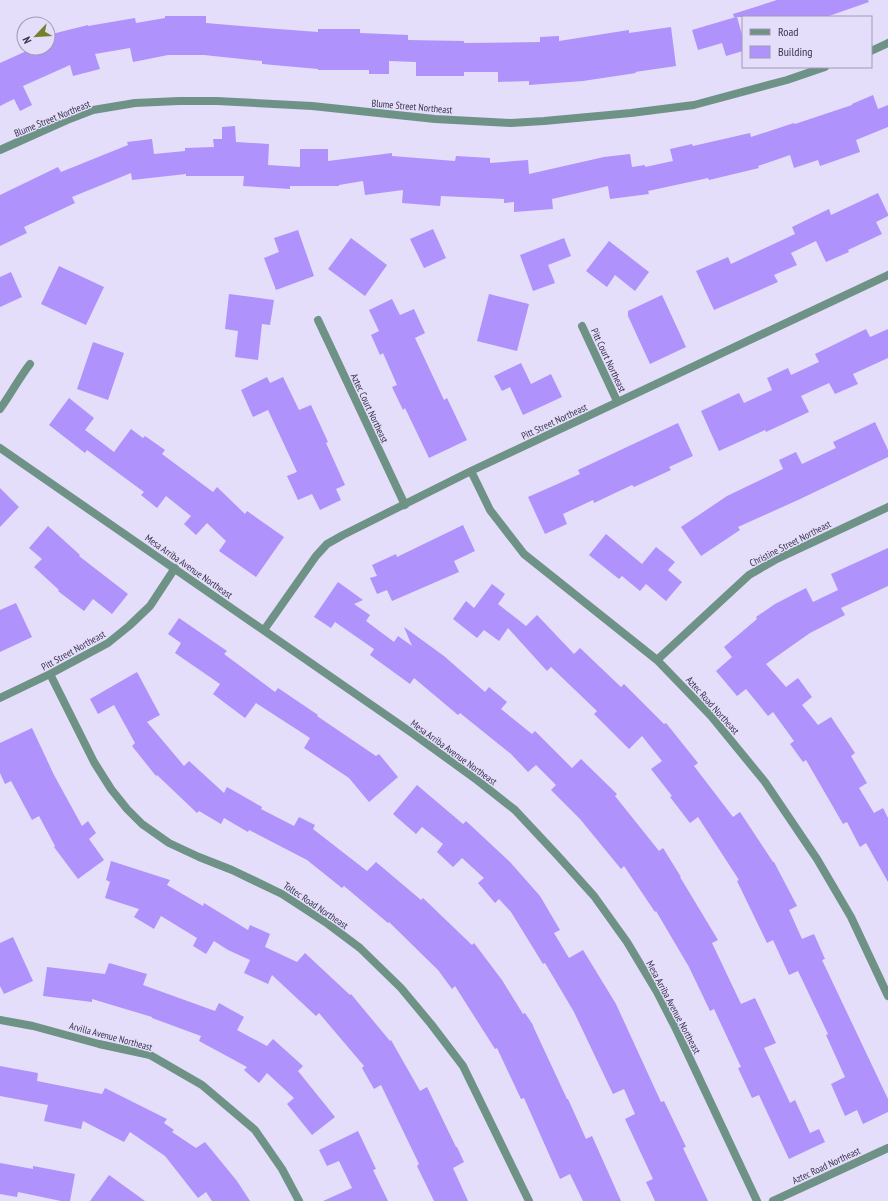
<svg xmlns="http://www.w3.org/2000/svg" width="888" height="1201" font-family="'PT Sans Narrow',sans-serif">
	<style>
		.building { fill: #af92fc }
		.lines { fill: none; stroke-linecap: round; stroke-linejoin: round }
		.street { stroke: #6f9287; stroke-width: 8 }
		.labels { text-anchor: middle; stroke-width: 3; stroke-linejoin: round; paint-order: stroke }
		.street-label { font-size: 10px; fill: #3a344e; stroke: #e4defa }
	</style>
	<rect width="100%" height="100%" fill="#e4defa"/>
	<path class="building" d="M777 0H868L869 2 826 17H737L743 38V51L726 56 722 43 698 50 692 30 736 17H734L733 14Z
		M165 16H206V23L265 28 318 32V29H360V33L408 35V40L464 41V43L540 42V37L559 36V41L629 30V33L671 27 676 66 635 72 636 73 583 81 529 85V81L498 82V72H464V76H416V62L389 61V74H369V70H318V69L262 64V61L204 55H168L133 62 130 48 95 54 100 69 73 76 70 65 23 86 32 105 20 111 14 99 0 106V63L33 48H48V35L88 25V26L135 18 136 23 165 18Z
		M873 95 878 109 888 105V127L856 140 860 152 820 166 818 160 794 168 790 155 758 166 759 168 709 180 708 178 648 191 649 194 610 199 608 186 552 199 553 209 514 212V202L504 203V199L441 196 440 206 402 203 403 190 365 195 363 181 339 185V186H290V189L243 186 244 176H186V174L132 180 131 173 72 197 75 203 24 227 27 233 0 246V195L58 167 61 172 128 145 127 142 152 139 154 154 185 151V148L214 147 213 139H222V127L235 126 236 142 269 144 268 165 300 167V149H328V161L392 153V156L455 161 456 156 490 158V163L528 160 529 174 604 157 630 154 632 167 645 165V167L673 161 670 149 692 144 693 146 750 133 751 137 794 123 795 124 852 105V104Z
		M878 193 888 214V216L876 222 882 234 848 250 849 252 826 262 816 241 791 253 797 265 774 275 778 282 714 310 696 271 728 257 731 264 795 234 792 227 829 209 831 215Z
		M433 229 446 258 424 268 410 239Z
		M298 230 314 276 276 290 264 258 279 252 274 238Z
		M351 238 387 265 365 296 328 269Z
		M564 238 571 256 548 265 555 283 533 291 520 255Z
		M609 241 649 272 635 291 615 275 607 287 586 271Z
		M59 266 104 287 86 325 41 304Z
		M11 272 22 297 0 307V277Z
		M229 294 274 300 270 325 262 324 258 360 235 357 238 331 225 329Z
		M489 294 529 304 517 351 477 341Z
		M662 295 686 347 650 364 628 316V311Z
		M392 299 400 315 414 309 425 333 415 338 444 400 447 398 467 440 429 458 405 408 403 410 392 387 397 385 383 353 380 355 371 335 379 331 369 310Z
		M866 329 870 337 888 329V358L853 374 858 384 835 394 829 383 801 396 809 412 766 432 765 430 719 451 701 411 739 393 744 403 772 390 767 378 788 368 791 375 819 362 815 354Z
		M93 342 124 353 108 400 77 389Z
		M521 363 531 384 551 374 562 397 523 415 510 387 502 391 494 376Z
		M267 377 270 383 283 377 299 410 311 405 328 442 326 443 345 485 336 489 341 500 320 510 312 494 298 500 287 476 297 472 268 410 253 417 241 390Z
		M69 398 94 418 85 430 114 452 131 429 143 438 145 436 165 450 162 454 213 492 217 487 245 514 247 511 284 537 256 577 219 551 226 541 207 523 196 535 184 524 191 516 166 496 157 508 141 495 144 492 87 450 85 453 49 425Z
		M875 422 888 450V457L798 500 738 527 740 530 701 556 681 527 727 496 783 469 779 460 796 452 802 464 836 448 833 442Z
		M678 423 693 456 669 467 671 470 634 487 632 485 594 503 593 500 563 514 567 524 545 534 528 497 580 474 578 470Z
		M0 488 19 507 0 527Z
		M463 525 475 551 454 561 459 572 392 601 387 590 377 594 370 578 377 576 372 565 396 554 397 557Z
		M48 526 80 555 79 556 128 594 112 614 93 599 84 611 58 591 59 590 34 567 42 559 29 548Z
		M606 534 642 564 656 547 675 562 668 570 682 582 666 601 646 584 640 591 622 576 619 579 589 555Z
		M888 548V586L841 608 845 615 810 633 766 664 786 687 798 678 812 697 802 705 818 725 831 717 855 753 851 756 867 783 859 788 874 813 883 808 888 818V882L866 843 860 847 847 822 843 824 806 760 803 762 790 744 794 741 773 712 768 716 746 689 737 696 716 671 732 657 724 647 757 619 756 617 775 604 806 588 813 602 838 590 831 574Z
		M338 582 363 600 354 604 370 615 366 621 394 642 398 636 412 646 404 627 444 656 485 692 489 687 507 702 501 709 532 734 535 731 572 768 581 759 617 794 615 796 659 851 663 848 681 877H680L718 940 712 943 741 1004 755 998 776 1043 764 1048 790 1103 795 1100 810 1133 819 1129 825 1142 789 1159 759 1095 752 1098 738 1068 741 1067 714 1009 710 1011 689 967 656 911 655 912 624 866 621 869 580 819 551 790 556 785 536 765 528 772 511 754 460 713 458 715 414 678 410 684 370 655 374 649 335 622 331 628 314 617Z
		M492 584 505 594 498 604 526 626 537 615 574 654 580 648 621 687 624 684 664 724 666 723 698 763 694 766 733 817 740 812 773 862H774L797 906 789 910 802 939 814 934 825 959 822 960 888 1099V1112L863 1124 857 1110 845 1116 831 1084 845 1077 826 1035 828 1034 798 971 789 975 773 940 767 943 737 881 739 880 698 817 690 823 670 797 672 796 651 769 662 761 642 736 629 749 594 714 597 711 551 667 547 671 508 628 499 641 484 630 477 638 453 619 466 601 474 608Z
		M16 603 32 637 0 652V610Z
		M179 618 227 651 224 654 275 692 278 688 318 715 317 716 376 756 379 754 398 777 369 802 349 778 304 748 310 738 256 703 245 718 213 694 220 684 175 653 181 643 168 634Z
		M137 672 160 715 147 722 184 766 189 761 224 793 227 787 262 807 261 809 294 826 299 817 315 825 313 829 367 871 376 862 421 900 423 898 472 945 474 943 502 980 523 1014 525 1013 533 1025V1026L567 1099H568L586 1139 592 1136 621 1201H583L570 1174 560 1179 524 1098 521 1099 497 1048 495 1049 455 986 452 989 438 970 389 922 388 923 344 886 342 888 307 860 249 830 248 832 224 818 221 824 199 811 197 813 157 775 156 776 132 746 135 743 114 705 98 714 90 699Z
		M32 728 54 775 82 826 88 821 96 833 89 839 104 860 78 879 54 847 55 846 39 816 32 820 11 781 5 784 0 773V743Z
		M417 785 463 824 466 821 510 862 540 896 560 930 554 933 569 958 583 950 616 1004 661 1102 664 1101 686 1147 683 1148 708 1201H655L646 1182 653 1179 625 1119 635 1114 624 1089 613 1094 574 1012 545 963 543 964 511 912 499 899 495 903 478 883 484 878 462 858 453 867 437 852 443 844 422 827 416 834 393 814Z
		M111 861 170 880 167 885 203 906 204 903 248 930 250 925 270 934 265 947 297 962 305 953 350 995 351 994 390 1041 391 1040 420 1091 427 1087 456 1147H457L464 1162 453 1168 468 1201H434L417 1166 419 1164 381 1085 374 1089 362 1068 364 1066 319 1013 316 1016 272 975 268 984 244 973 250 960 228 950 214 941 206 954 193 946 197 938 161 916 154 929 134 917 139 909 105 898 110 882 106 880Z
		M13 937 33 981 4 994 0 986V943Z
		M109 963 147 974 143 985 215 1011 219 1003 244 1017 237 1030 267 1046 273 1039 303 1066 298 1071 335 1117 312 1135 287 1104 294 1098 267 1073 259 1083 244 1070 247 1067 199 1041 201 1036 152 1018V1017L92 999V1002L43 996 47 967 105 974Z
		M0 1066 38 1073 37 1081 102 1094 105 1088 167 1119 164 1123 174 1130 172 1132 196 1148 205 1142 237 1181 250 1201H212L206 1192 198 1198 165 1156 130 1132 124 1142 83 1121 81 1129 44 1121 48 1105 0 1096Z
		M358 1131 376 1169 373 1170 388 1201H323L352 1188 339 1161 327 1166 319 1150Z
		M0 1163 33 1169V1166L75 1174 70 1201H61L18 1192 17 1197 0 1194Z
		M109 1175 145 1201H90Z"/>
	<g class="lines">
		<path class="street" d="M871 51 888 43
			M0 150 67 120 93 110 135 103 179 101H217L312 106 435 119 511 123 544 121 631 113 694 105 787 80 825 67
			M318 320 405 505
			M582 326 617 401
			M0 409C11 394 19 378 30 364
			M0 448 412 733 477 780 515 810 558 856 594 896 627 942 657 992 676 1029 757 1201
			M471 471 490 510 524 554 657 660 711 716 765 782 817 859 851 917 888 996
			M264 630 316 556 327 544 343 535 471 471 888 275
			M657 660 749 575 775 560 888 507
			M50 674 94 762 111 789 127 809 142 824 169 843 199 857 232 870 282 894 328 924 360 948 401 988 431 1024 463 1066 529 1201
			M0 698 50 674 108 643 129 626 150 606 175 568
			M0 1020 33 1026 99 1044 150 1055 202 1085 255 1130 282 1169 299 1201
			M773 1201 888 1148"/>
	</g>
	<g class="labels">
		<g class="street-label">
			<text transform="translate(412 106) rotate(5)" y="4">Blume Street Northeast</text>
			<text transform="translate(52 118) rotate(-22)" y="4">Blume Street Northeast</text>
			<text transform="translate(609 360) rotate(65)" y="4">Pitt Court Northeast</text>
			<text transform="translate(370 408) rotate(65)" y="4">Aztec Court Northeast</text>
			<text transform="translate(554 421) rotate(-25)" y="4">Pitt Street Northeast</text>
			<text transform="translate(790 543) rotate(-27)" y="4">Christine Street Northeast</text>
			<text transform="translate(189 566) rotate(35)" y="4">Mesa Arriba Avenue Northeast</text>
			<text transform="translate(73 650) rotate(-29)" y="4">Pitt Street Northeast</text>
			<text transform="translate(713 705) rotate(48)" y="4">Aztec Road Northeast</text>
			<text transform="translate(454 752) rotate(36)" y="4">Mesa Arriba Avenue Northeast</text>
			<text transform="translate(316 905) rotate(34)" y="4">Toltec Road Northeast</text>
			<text transform="translate(674 1007) rotate(62)" y="4">Mesa Arriba Avenue Northeast</text>
			<text transform="translate(111 1036) rotate(15)" y="4">Arvilla Avenue Northeast</text>
			<text transform="translate(826 1165) rotate(-25)" y="4">Aztec Road Northeast</text>
		</g>
	</g>
	<rect x="742" y="16" width="130" height="52" fill="#e4defa" stroke="#a09ab5"/>
	<rect x="750" y="29" width="20" height="6" fill="#6f9287" stroke="#a09ab5"/>
	<text x="778" y="36" font-size="12" fill="#3a344e">Road</text>
	<rect x="750" y="46" width="20" height="12" fill="#af92fc" stroke="#a09ab5"/>
	<text x="778" y="56" font-size="12" fill="#3a344e">Building</text>
	<g transform="translate(36 36) rotate(245)"><circle r="19" fill="#e4defa" stroke="#a09ab5"/>
	<path d="M0-3L7 15L0 10L-7 15Z" fill="#77802c"/>
	<text y="-6" font-size="11" font-weight="bold" text-anchor="middle" fill="#3a344e">N</text>
	</g>
</svg>
